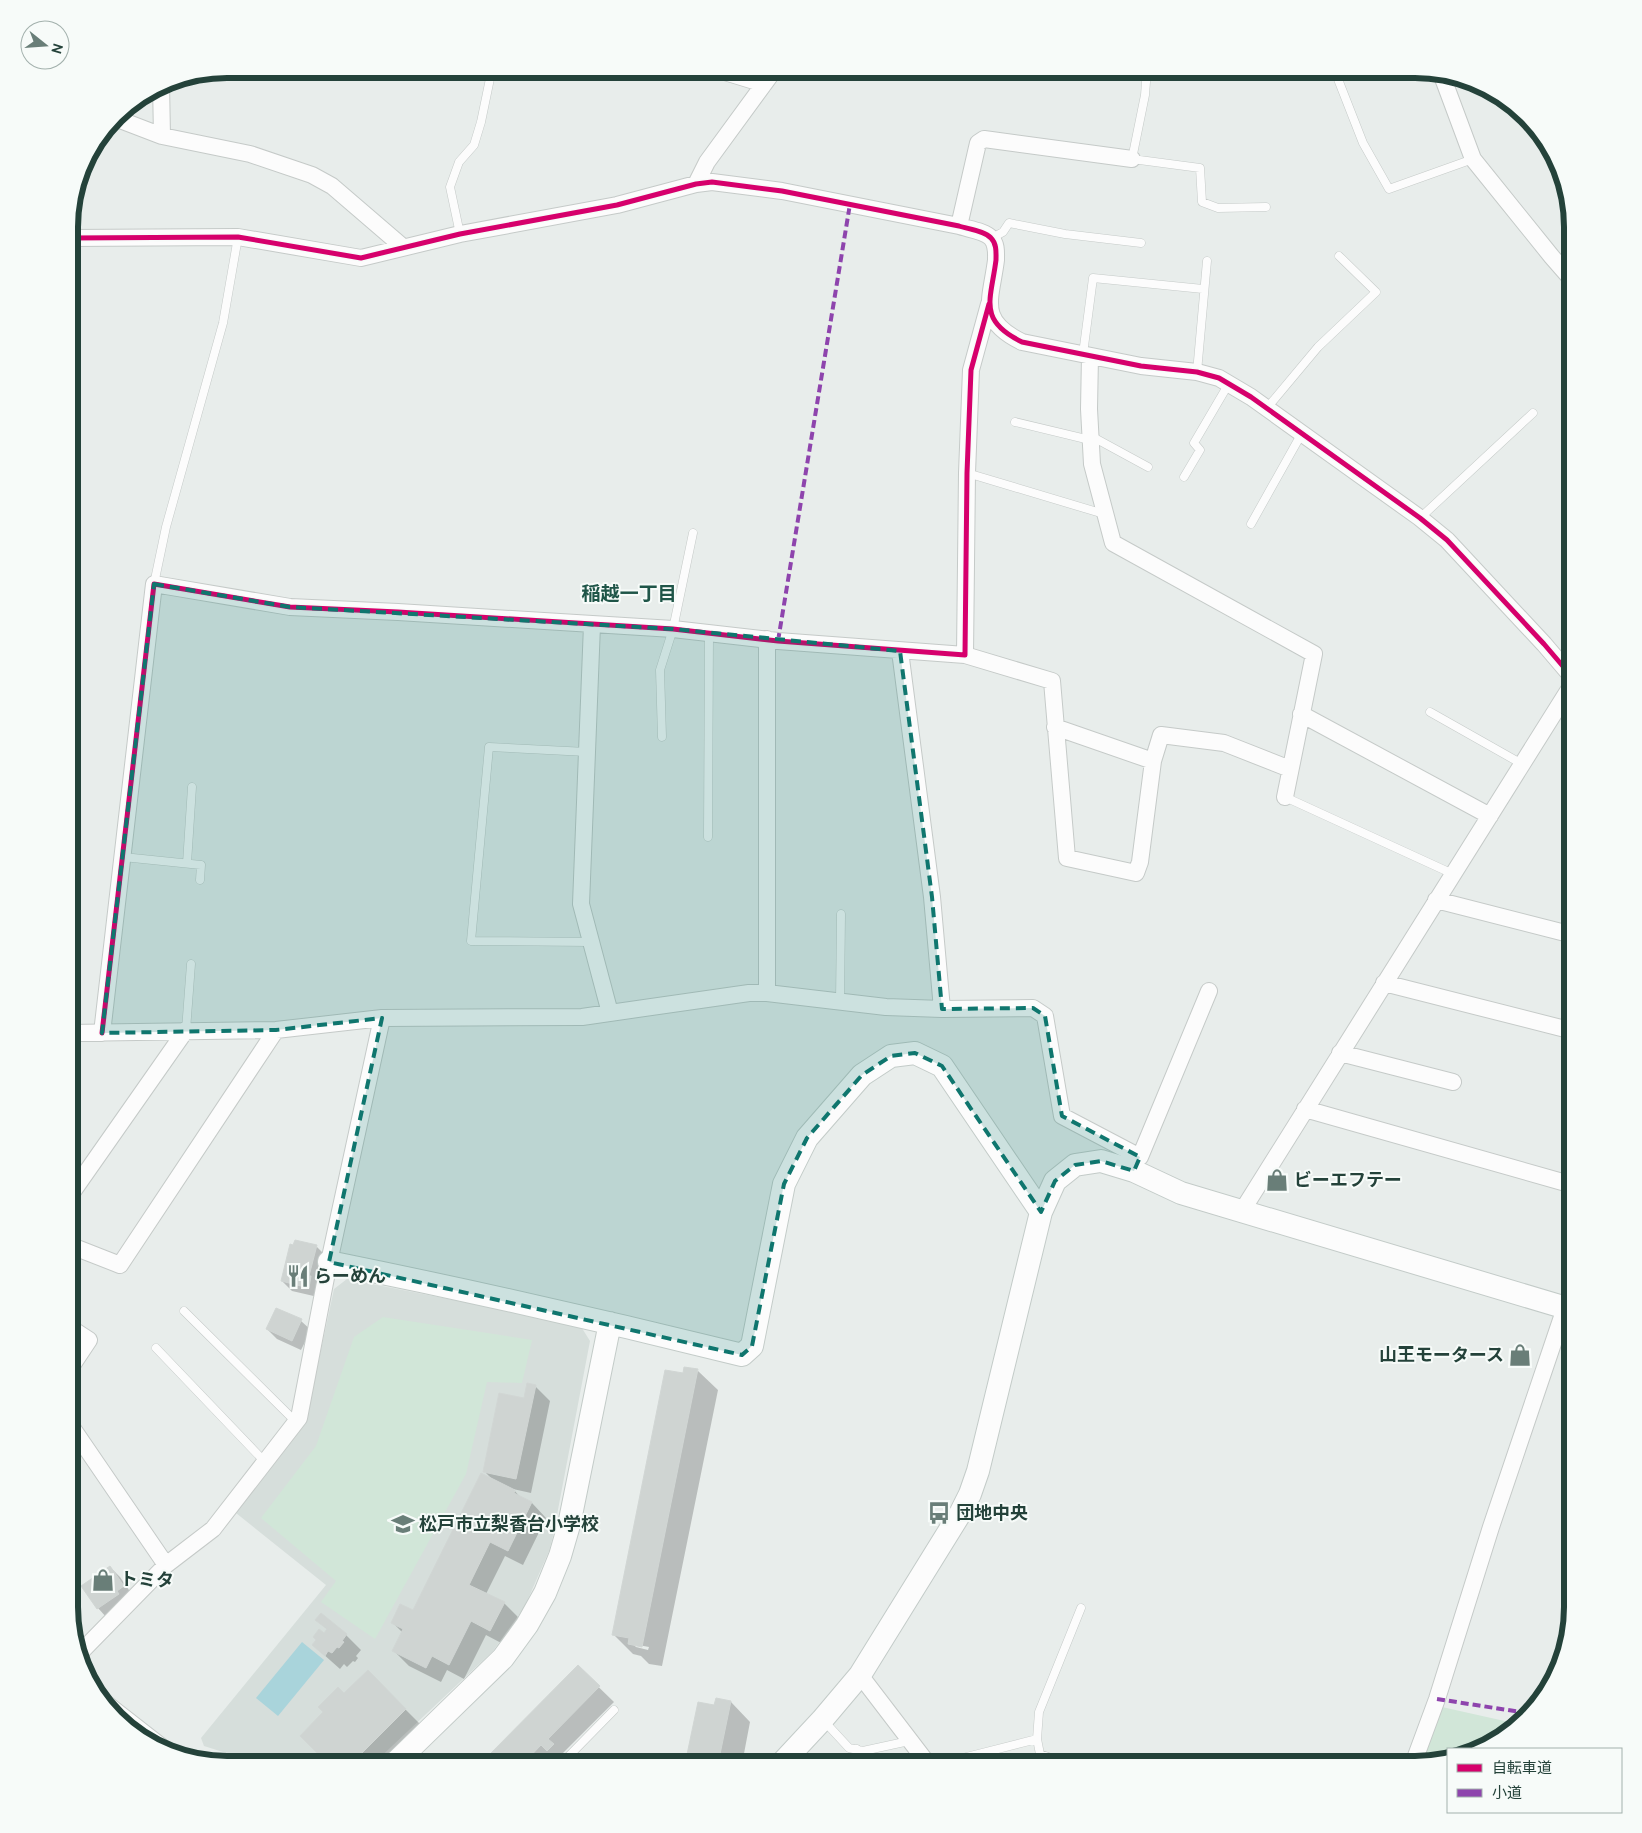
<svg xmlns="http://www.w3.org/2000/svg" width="1642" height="1833" font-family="Cabin,'Noto Sans JP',sans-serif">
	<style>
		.built { fill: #d6dedb }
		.green { fill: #d1e6d8 }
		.water { fill: #a9d4db }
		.shadow { fill: #0003; fill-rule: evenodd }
		.building { fill: #cfd4d2; stroke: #d1d6d4 }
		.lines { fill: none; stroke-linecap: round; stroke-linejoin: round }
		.lane-casing { stroke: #c5cac8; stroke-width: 9 }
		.street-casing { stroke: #c5cac8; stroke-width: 18 }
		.secondary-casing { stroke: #c3cbc8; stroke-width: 24 }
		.lane { stroke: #fcfcfc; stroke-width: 8 }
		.street { stroke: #fcfcfc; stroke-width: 16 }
		.secondary { stroke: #fcfcfc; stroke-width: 22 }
		.quiet { stroke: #8e44ad; stroke-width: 4; stroke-dasharray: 8 4; stroke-linecap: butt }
		.cycleway-casing { stroke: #f7fbf9; stroke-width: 8 }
		.cycleway { stroke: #d6006c; stroke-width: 5 }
		.marked { fill: #0f766e; fill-opacity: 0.2; stroke: #0f766e; stroke-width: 4; stroke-dasharray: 10 6; stroke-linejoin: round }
		.labels { text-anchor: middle; stroke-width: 4; stroke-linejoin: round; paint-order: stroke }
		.poi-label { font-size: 18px; font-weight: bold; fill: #24423a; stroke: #f7fbf9; text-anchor: start }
		.neighbourhood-label { font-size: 19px; font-weight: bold; fill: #1f5548; stroke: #f7fbf9 }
		.rim { fill: none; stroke: #24423a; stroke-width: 6 }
	</style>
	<rect width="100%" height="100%" fill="#e8edeb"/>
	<path class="built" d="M347 1279 580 1325 590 1341 553 1536 549 1551 525 1606 493 1651 373 1764H261L204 1746 201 1738 326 1585 236 1513 292 1437 309 1406 334 1289Z"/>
	<path class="green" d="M383 1317 532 1340 522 1383 487 1382 466 1474 375 1639 321 1602 336 1581 261 1518 316 1446 354 1337Z
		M1442 1707 1518 1724 1512 1732 1479 1749H1448V1759L1421 1763Z"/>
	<path class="water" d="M302 1642 324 1660 278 1716 256 1698Z"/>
	<path class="shadow" d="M316 1246 326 1256 318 1297 292 1291 282 1281Z
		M301 1321 311 1330 301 1350 277 1339 267 1329Z
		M698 1371 718 1390 662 1666 649 1664 641 1656 633 1654 613 1634 684 1375ZM633 1644 649 1647 648 1650 636 1647Z
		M535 1386 550 1401 531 1493 513 1489 522 1499 532 1503 546 1518 523 1565 505 1556 486 1594 504 1603 519 1618 505 1645 486 1635 464 1679 447 1670 441 1682 409 1666 394 1651 403 1633 393 1623 414 1612 492 1479 484 1471 525 1400Z
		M110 1567 120 1577 133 1596 107 1618 98 1608Z
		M321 1615 346 1635 361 1650 356 1656 358 1658 355 1662 353 1661 347 1667 344 1664 340 1669 313 1645 328 1630 317 1620Z
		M578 1667 614 1702 562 1754 567 1760 562 1764 557 1759 552 1764H503L492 1754Z
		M368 1672 420 1724 380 1764H329L301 1736Z
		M731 1702 750 1722 742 1764H686L699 1703 715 1706Z"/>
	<path class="building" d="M295 1240 317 1245 309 1276H311L309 1288 281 1281 290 1244 293 1245Z
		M276 1308 302 1319 292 1341 266 1329Z
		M684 1367 698 1369 642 1647 628 1644 629 1638 612 1635 665 1370 683 1373Z
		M527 1383 536 1385 516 1479 483 1472 499 1393 524 1398Z
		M481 1473 515 1490 514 1493 532 1502 508 1551 490 1542 469 1585 505 1602 490 1631 471 1621 449 1665 432 1656 426 1668 392 1651 403 1629 391 1623 400 1604 413 1610Z
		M110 1566 124 1586 117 1591 119 1594 97 1609 81 1586Z
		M321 1613 347 1634 342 1641 344 1642 339 1648 337 1647 332 1653 328 1651 325 1656 312 1645 316 1640 313 1637 319 1629 324 1633 327 1629 315 1620Z
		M578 1665 600 1686 548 1739 554 1744 547 1751 541 1745 523 1764H501L490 1754Z
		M368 1670 406 1709 351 1764H328L300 1736 323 1712 318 1707 338 1687 344 1693Z
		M716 1698 731 1701 718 1764H685L698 1702 714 1705Z"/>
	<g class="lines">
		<defs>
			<path id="lane" d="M1147 69 1145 95 1132 159 1200 168 1202 202 1218 208 1266 207
				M1334 69 1363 143 1389 189 1473 159
				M460 234 450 187 459 162 474 145 481 122 492 69
				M992 238 1003 232 1009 223 1065 234 1141 243
				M1083 354 1093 278 1203 289
				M1197 372 1207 261
				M1267 408 1318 347 1376 292 1339 256
				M1015 422 1090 440
				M1091 436 1148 467
				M967 473 1104 514
				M1184 477 1200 450 1194 443 1228 385
				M1420 518 1533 413
				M1251 524 1302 433
				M154 584 166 527 223 323 238 237
				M1430 712 1522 764
				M662 737 660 670 673 629 693 533
				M587 752 489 747 471 941 591 942
				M1285 797 1453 874
				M708 837 709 633
				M123 857 201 865 200 880
				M187 863 192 787
				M840 1002 841 914
				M186 1030 191 964
				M184 1311 296 1422
				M156 1348 265 1462
				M824 1721 849 1748 863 1751 909 1741
				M561 1764 614 1710
				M852 1764 857 1749
				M939 1764 1037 1739
				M1067 1764 1040 1754 1037 1739 1039 1712 1081 1608"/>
			<path id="street" d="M715 69 764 84
				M1441 73 1473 159 1552 257 1573 281
				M161 84 162 136
				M115 118 162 136 250 154 312 175 332 186 403 247
				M696 184 707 162 775 69
				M959 226 978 143 984 139 1132 159
				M69 238 238 237 361 258 460 234 617 205 696 184 712 182 782 191 959 226C968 229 985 231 991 238 997 244 996 253 996 260 991 300 977 320 1022 342L1141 366 1197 372 1219 378 1251 397 1420 518 1447 540 1544 644 1573 678
				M1090 356 1089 409 1092 464 1113 543 1314 654 1285 797
				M592 625 581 904 610 1013
				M900 651 932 897 942 1009 1033 1008 1045 1016 1062 1116 1140 1157 1209 991
				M965 655 1052 681 1067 858 1136 873 1140 862 1153 761 1161 735 1224 743 1290 769
				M1301 714 1490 816
				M1055 727 1153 761
				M1436 900 1573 935
				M1384 983 1573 1031
				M767 993V639
				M69 1033 276 1030 382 1018 582 1017 749 993H767L886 1007 942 1009
				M102 1033 154 584 290 607 398 612 673 629 778 641 965 655 967 473 971 370 989 304
				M1340 1053 1453 1082
				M1305 1109 1573 1185
				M69 1197 186 1030
				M1242 1211 1573 683
				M69 1245 120 1265 276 1030
				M69 1370 89 1340 69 1327
				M69 1423 166 1565
				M77 1656 166 1565 213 1529 299 1418 329 1262 382 1018
				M860 1675 928 1764
				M98 1697 166 1750
				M1413 1764 1437 1699 1491 1527 1565 1308 1573 1295"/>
			<path id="secondary" d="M329 1262C467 1290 605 1321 742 1355L752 1346 784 1184 807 1138 862 1075 891 1056 915 1053 942 1066 1041 1212
				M394 1764 503 1658 527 1625 545 1593 560 1556 569 1525 610 1323
				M781 1764 822 1720 860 1675 961 1512 970 1494 978 1471 1041 1212 1055 1181 1075 1165 1101 1161 1134 1171 1181 1193 1573 1310"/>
		</defs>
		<use href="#lane" class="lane-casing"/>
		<use href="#street" class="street-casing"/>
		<use href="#secondary" class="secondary-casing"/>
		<use href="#lane" class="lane"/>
		<use href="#street" class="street"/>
		<use href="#secondary" class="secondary"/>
		<path class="quiet" d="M778 641 850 204
			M1437 1699 1527 1713"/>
		<defs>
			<path id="cycleway" d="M69 238 238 237 361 258 460 234 617 205 696 184 712 182 782 191 959 226C968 229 985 231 991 238 997 244 996 253 996 260 991 300 977 320 1022 342L1141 366 1197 372 1219 378 1251 397 1420 518 1447 540 1544 644 1573 678
				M102 1033 154 584 290 607 398 612 673 629 778 641 965 655 967 473 971 370 989 304"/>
		</defs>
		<use href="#cycleway" class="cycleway-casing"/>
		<use href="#cycleway" class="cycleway"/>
	</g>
	<path class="marked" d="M154 584 290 607 673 629 900 651 932 897 942 1009 1033 1008 1045 1016 1062 1116 1140 1157 1134 1171 1101 1161 1075 1165 1055 1181 1041 1212 942 1066 915 1053 891 1056 862 1075 807 1138 784 1184 752 1346 742 1355 329 1262 382 1018 276 1030 102 1033Z"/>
	<defs>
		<symbol id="shop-bare" viewBox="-9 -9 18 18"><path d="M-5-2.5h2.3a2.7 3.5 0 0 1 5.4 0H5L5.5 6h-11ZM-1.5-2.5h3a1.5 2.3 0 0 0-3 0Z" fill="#697e78" stroke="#f7fbf9" stroke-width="2.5" paint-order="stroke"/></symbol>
		<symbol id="restaurant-bare" viewBox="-9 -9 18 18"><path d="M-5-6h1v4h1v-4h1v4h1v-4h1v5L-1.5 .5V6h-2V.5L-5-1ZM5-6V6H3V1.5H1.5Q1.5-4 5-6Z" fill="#697e78" stroke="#f7fbf9" stroke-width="2.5" paint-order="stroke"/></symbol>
		<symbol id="bus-bare" viewBox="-9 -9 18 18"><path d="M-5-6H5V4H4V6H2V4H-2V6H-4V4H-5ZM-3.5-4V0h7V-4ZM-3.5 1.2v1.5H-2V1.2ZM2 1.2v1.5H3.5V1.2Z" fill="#697e78" stroke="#f7fbf9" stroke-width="2.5" paint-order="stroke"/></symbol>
		<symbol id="school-bare" viewBox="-9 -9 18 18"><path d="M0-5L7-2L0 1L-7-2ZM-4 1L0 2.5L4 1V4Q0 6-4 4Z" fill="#697e78" stroke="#f7fbf9" stroke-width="2.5" paint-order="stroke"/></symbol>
	</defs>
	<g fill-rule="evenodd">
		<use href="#shop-bare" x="1261" y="1164" width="32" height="32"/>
		<use href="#restaurant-bare" x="282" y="1260" width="32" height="32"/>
		<use href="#shop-bare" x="1504" y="1339" width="32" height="32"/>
		<use href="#bus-bare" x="923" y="1497" width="32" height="32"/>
		<use href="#school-bare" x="387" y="1508" width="32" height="32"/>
		<use href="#shop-bare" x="87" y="1564" width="32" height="32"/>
	</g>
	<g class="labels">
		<g class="poi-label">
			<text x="1294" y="1186">ビーエフテー</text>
			<text x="314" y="1282">らーめん</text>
			<text x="1504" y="1361" text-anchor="end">山王モータース</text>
			<text x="956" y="1519">団地中央</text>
			<text x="419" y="1530">松戸市立梨香台小学校</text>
			<text x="120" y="1586">トミタ</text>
		</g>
		<g class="neighbourhood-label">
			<text x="629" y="600">稲越一丁目</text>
		</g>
	</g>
	<path d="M0 0H1642V1833H0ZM227 78H1415A149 149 0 0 1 1564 227V1607A149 149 0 0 1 1415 1756H227A149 149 0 0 1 78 1607V227A149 149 0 0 1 227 78Z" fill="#f7fbf9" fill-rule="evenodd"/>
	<path class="rim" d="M227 78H1415A149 149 0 0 1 1564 227V1607A149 149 0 0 1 1415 1756H227A149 149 0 0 1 78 1607V227A149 149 0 0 1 227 78Z"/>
	<rect x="1447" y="1748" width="175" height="65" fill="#f7fbf9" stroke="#a3b1ad"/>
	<rect x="1457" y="1764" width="25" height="8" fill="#d6006c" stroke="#a3b1ad"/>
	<text x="1492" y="1773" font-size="15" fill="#24423a">自転車道</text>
	<rect x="1457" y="1789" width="25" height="8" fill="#8e44ad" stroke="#a3b1ad"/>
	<text x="1492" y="1798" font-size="15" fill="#24423a">小道</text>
	<g transform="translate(45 45) rotate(107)"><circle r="24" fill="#f7fbf9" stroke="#a3b1ad"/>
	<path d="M0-4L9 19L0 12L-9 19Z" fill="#697e78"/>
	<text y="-8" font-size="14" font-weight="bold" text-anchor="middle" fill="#24423a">N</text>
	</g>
</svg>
